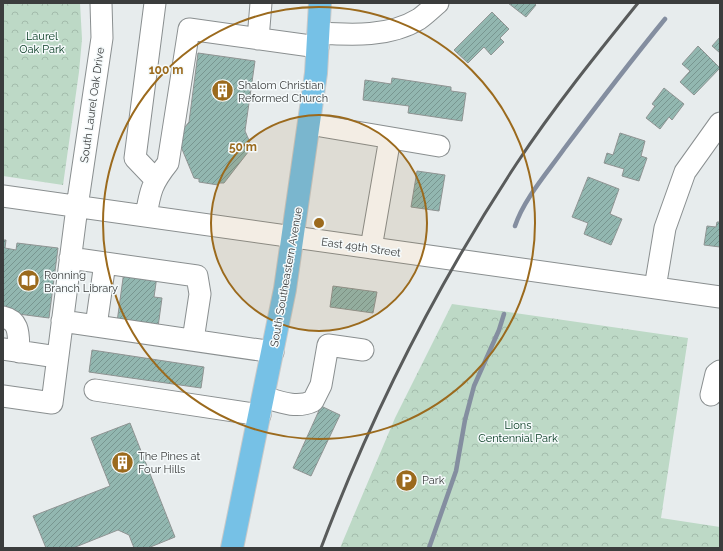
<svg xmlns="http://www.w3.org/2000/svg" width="723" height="551" font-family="Raleway,sans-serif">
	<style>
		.park { fill: url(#park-crowns) }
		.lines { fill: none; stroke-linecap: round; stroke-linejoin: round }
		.stream { stroke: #848ea0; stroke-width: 4.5 }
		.building { fill: url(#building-hatch); stroke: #8f9493 }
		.minor-casing { stroke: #8a8f90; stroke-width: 23 }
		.major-casing { stroke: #c8c9c9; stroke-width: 24 }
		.minor { stroke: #fff; stroke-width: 21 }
		.major { stroke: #76c1e6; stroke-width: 22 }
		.rail { stroke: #595b5b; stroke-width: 3 }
		.ring { fill: none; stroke: #9b6a1d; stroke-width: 2 }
		.labels { text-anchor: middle; stroke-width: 3; stroke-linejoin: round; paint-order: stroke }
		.park-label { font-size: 11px; fill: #01361c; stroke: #f5fafb }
		.poi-label { font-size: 11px; fill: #3b3d3d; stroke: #f5fafb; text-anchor: start }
		.street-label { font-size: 11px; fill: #3b3d3d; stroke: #f5fafb }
		.centre { fill: #9b6a1d; stroke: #f5fafb; stroke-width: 2 }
		.ring-label { font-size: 12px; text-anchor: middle; font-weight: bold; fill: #9b6a1d; stroke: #f5fafb; stroke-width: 3; stroke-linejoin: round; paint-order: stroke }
	</style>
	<defs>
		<pattern id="park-crowns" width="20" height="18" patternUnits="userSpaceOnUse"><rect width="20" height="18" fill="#bdd9c6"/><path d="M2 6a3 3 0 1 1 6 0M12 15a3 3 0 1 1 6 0" fill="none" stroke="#a3bbab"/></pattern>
		<pattern id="building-hatch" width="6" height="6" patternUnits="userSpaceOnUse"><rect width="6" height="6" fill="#92b7b0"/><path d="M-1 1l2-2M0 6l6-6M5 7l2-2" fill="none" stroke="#789690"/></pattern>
	</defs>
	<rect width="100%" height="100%" fill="#e7eced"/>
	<path class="park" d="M3 3H80L82 39 79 72 63 185 3 176Z
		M452 304 688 338 661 518 720 527V548H340L395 418Z"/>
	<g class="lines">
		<path class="stream" d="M515 226C524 199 547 173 564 149 597 105 630 62 665 19
			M429 548 456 471 465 420 474 386 499 330 504 314"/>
	</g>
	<path class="building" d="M508 3H534L536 5 526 17Z
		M492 12 509 29 500 38 504 42 491 55 484 47 468 63 454 50Z
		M720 37V53L712 46Z
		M698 46 720 68 694 95 680 82 690 71 682 64Z
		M198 53 255 61 245 131 252 147 224 183H219L218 185 199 182V179L194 178 177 137 189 122Z
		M392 78 451 87V91L466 93 462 121 408 113 409 106 363 100 365 80 391 84Z
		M664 88 684 104 672 120 669 117 660 129 646 118 655 106 652 104Z
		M620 133 645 141 641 156 647 158 639 181 622 176 624 169 604 163 607 153 613 155Z
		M417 171 445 175 439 211 411 207Z
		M588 177 619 189 610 214 622 219 611 245 584 234 588 223 572 217Z
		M717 222H720V247L704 245 707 226 716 227Z
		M3 240H6L5 248 16 250 17 243 58 248 49 318 3 312Z
		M124 271 157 276 154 297 162 298 158 327 117 322Z
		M333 286 377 292 373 313 330 307Z
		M92 350 204 367 201 388 89 372Z
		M321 406 340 415 311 476 293 468Z
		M130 423 175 537 148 548H134L129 535 118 530 73 548H46L33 516 110 486 91 438Z"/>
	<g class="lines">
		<defs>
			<path id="minor" d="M155 3 135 158 155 179
				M319 33C352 35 390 37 419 19 426 14 432 8 438 3
				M258 39 261 3
				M309 124 439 146
				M3 196 720 297
				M146 216C150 191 152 183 168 163L189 29 318 47
				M371 248 390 138
				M70 258 197 276 200 294 193 340
				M655 288 665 228 685 172 720 123
				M3 317C21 321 18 336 19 352
				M62 321 273 352
				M96 326 105 263
				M3 349 57 357
				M95 390 260 415
				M711 395 716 374 720 371
				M3 396 52 403 77 207 102 38 101 3
				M264 397C280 402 297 409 313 401L321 385 328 345 363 350"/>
			<path id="major" d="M232 548 285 289 316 73 320 3"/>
		</defs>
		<use href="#minor" class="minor-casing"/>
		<use href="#major" class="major-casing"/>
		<use href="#minor" class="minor"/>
		<use href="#major" class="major"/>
		<path class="rail" d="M321 548C372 413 438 283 517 163 554 107 596 55 638 3"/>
	</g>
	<circle cx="319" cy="223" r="108" fill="#9b6a1d" fill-opacity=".12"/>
	<g class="ring">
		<circle cx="319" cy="223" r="108"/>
		<circle cx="319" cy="223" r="216"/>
	</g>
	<defs>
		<symbol id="building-disc" viewBox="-11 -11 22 22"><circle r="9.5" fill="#9b6a1d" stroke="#f5fafb"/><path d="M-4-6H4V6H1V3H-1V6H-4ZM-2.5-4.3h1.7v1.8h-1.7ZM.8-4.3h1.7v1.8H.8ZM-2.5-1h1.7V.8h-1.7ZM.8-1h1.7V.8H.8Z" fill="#fff"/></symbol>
		<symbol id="library-disc" viewBox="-11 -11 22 22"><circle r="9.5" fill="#9b6a1d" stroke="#f5fafb"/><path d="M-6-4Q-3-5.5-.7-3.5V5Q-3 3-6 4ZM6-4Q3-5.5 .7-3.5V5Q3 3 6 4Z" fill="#fff"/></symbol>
		<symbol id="parking-disc" viewBox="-11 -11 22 22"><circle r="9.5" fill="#9b6a1d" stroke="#f5fafb"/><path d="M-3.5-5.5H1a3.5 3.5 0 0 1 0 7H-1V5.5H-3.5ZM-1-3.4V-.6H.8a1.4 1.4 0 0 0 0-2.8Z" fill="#fff"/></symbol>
	</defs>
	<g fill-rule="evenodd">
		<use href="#building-disc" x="210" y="78" width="25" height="25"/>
		<use href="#library-disc" x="16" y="268" width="25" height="25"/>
		<use href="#building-disc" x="110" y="450" width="25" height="25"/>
		<use href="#parking-disc" x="394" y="468" width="25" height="25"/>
	</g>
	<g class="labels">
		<g class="park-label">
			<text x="42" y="40">Laurel<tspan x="42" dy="13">Oak Park</tspan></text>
			<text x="518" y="429">Lions<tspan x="518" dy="13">Centennial Park</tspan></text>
		</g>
		<g class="poi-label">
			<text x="238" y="89">Shalom Christian<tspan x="238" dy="13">Reformed Church</tspan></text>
			<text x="44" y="279">Ronning<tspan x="44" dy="13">Branch Library</tspan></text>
			<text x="138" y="460">The Pines at<tspan x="138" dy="13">Four Hills</tspan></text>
			<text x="422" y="484">Park</text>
		</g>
		<g class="street-label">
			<text transform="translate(92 105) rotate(-82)" y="4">South Laurel Oak Drive</text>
			<text transform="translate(361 247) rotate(8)" y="4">East 49th Street</text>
			<text transform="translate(286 277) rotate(-80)" y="4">South Southeastern Avenue</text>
		</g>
	</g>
	<circle cx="319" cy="223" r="6" class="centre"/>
	<g class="ring-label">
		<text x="166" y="74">100 m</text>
		<text x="243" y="151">50 m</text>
	</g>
	<rect width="723" height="551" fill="none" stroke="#3b3d3d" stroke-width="8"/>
</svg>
